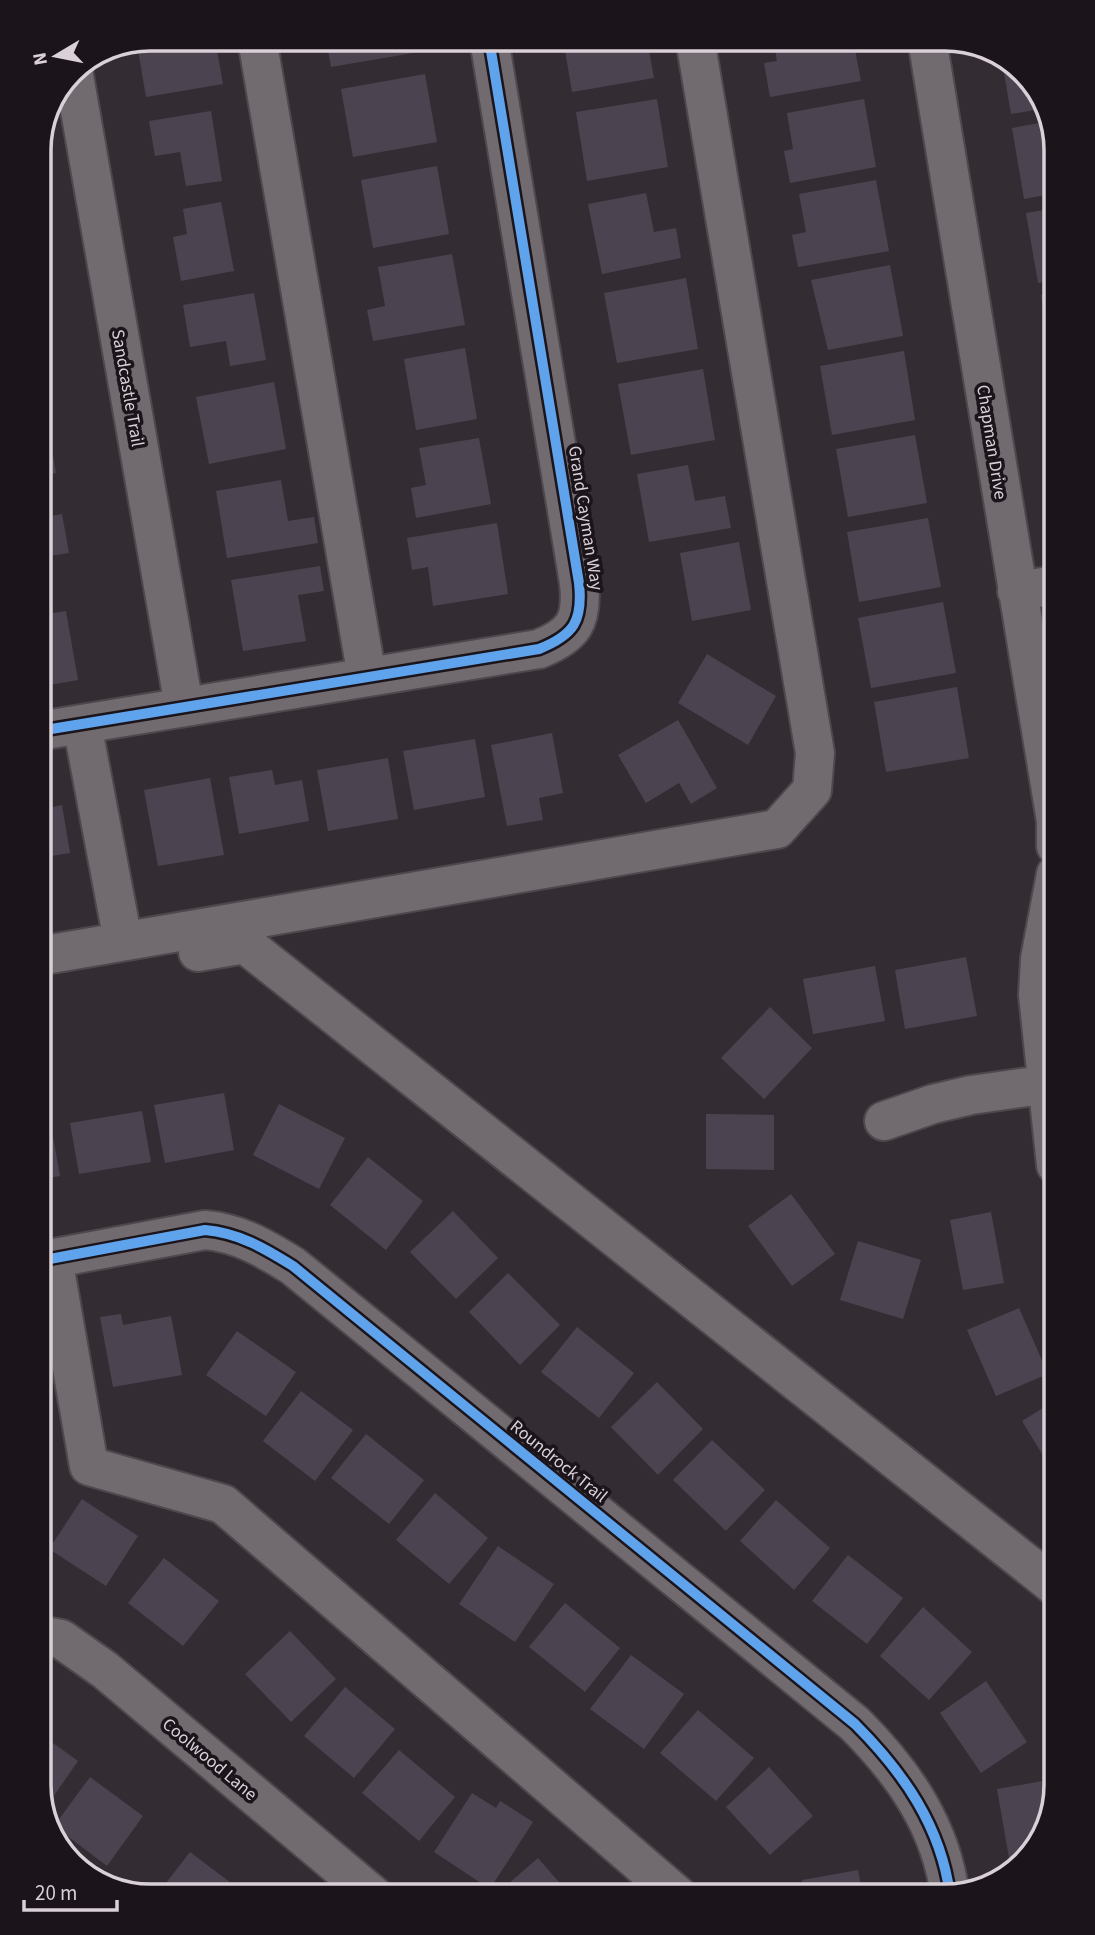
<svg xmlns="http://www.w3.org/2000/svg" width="1095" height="1935" font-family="'Source Sans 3',sans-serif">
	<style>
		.building { fill: #4c4351 }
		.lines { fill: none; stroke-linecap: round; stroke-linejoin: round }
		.minor-casing { stroke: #4e474c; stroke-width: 42 }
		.minor { stroke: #716b70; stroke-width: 38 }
		.cycleway-casing { stroke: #1b141a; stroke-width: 15 }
		.cycleway { stroke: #60a3ed; stroke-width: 10 }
		.labels { text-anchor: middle; stroke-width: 7; stroke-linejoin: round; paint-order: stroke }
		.street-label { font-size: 18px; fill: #dad0d8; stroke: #1b141a }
		.rim { fill: none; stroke: #dad0d8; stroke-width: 3.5 }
	</style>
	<rect width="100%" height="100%" fill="#342c33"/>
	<path class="building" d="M150 38 215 39 223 84 146 97 137 44Z
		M326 39H416L419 52 331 67Z
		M563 39H647L654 78 572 92Z
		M773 39H853L861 81 770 97 764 63 777 61Z
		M1001 55 1007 58 1045 101 1047 108 1011 114Z
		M425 74 437 142 353 157 341 89Z
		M657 99 668 167 587 181 576 112Z
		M864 99 876 167 790 183 784 151 793 149 787 113Z
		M211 111 222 181 186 186 180 152 155 156 149 121Z
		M1050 121 1056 150V193L1024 199 1012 128Z
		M437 166 449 234 373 248 361 180Z
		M876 180 889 251 798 267 792 235 806 232 799 194Z
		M646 193 654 232 676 228 681 258 602 274 588 204Z
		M221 202 234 271 181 281 173 237 187 234 183 209Z
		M1056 208V280L1038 283 1026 213Z
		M452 254 465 325 373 341 367 310 385 306 378 267Z
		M890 265 903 336 828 350 811 280Z
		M686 278 698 349 617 363 604 293Z
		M1056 292V362L1051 363 1041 295Z
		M254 293 266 360 230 366 226 341 190 347 183 305Z
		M465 348 477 419 416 430 404 359Z
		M904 351 915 420 832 435 820 366Z
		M703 369 715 440 631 455 618 384Z
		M39 379 46 410 39 411Z
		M274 382 286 449 209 464 196 397Z
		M48 428 56 473 39 476V430Z
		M915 435 927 503 848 517 836 449Z
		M479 438 491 504 416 518 411 488 426 485 419 448Z
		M688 465 695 501 725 496 731 528 649 542 637 474Z
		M281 480 288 521 314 517 318 543 227 558 216 491Z
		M62 514 69 553 43 557 49 589 39 591V518Z
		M928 518 941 587 859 602 847 532Z
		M497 523 508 594 433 606 428 567 412 570 407 538Z
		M739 542 751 610 692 621 680 553Z
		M320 566 324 591 298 595 306 641 243 651 231 580Z
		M943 602 956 673 871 688 858 618Z
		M66 611 78 680 39 687V615Z
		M707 654 776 696 748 745 678 703Z
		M957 687 969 758 886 772 874 702Z
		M678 720 717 788 691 804 679 783 646 803 618 755Z
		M552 733 563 793 539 798 543 820 507 826 491 745Z
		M475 739 485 797 414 810 403 751Z
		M388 758 398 819 328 831 317 770Z
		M272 770 275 785 302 780 309 821 239 834 229 777Z
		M210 778 224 855 158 866 144 790Z
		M62 805 70 853 39 858V810Z
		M966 957 977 1016 905 1029 895 970Z
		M875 966 885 1021 813 1034 803 979Z
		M770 1007 812 1048 764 1099 721 1058Z
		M224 1093 234 1150 165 1163 154 1105Z
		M279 1104 345 1138 319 1189 253 1155Z
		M142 1111 151 1162 79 1174 70 1123Z
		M49 1114 60 1176 39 1180V1116Z
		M706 1114 774 1115V1170L706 1169Z
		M368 1157 423 1201 386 1250 330 1205Z
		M791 1194 835 1254 792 1286 748 1226Z
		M453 1211 498 1258 456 1299 410 1252Z
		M991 1212 1004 1283 963 1290 950 1220Z
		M858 1241 921 1260 903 1319 840 1300Z
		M508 1273 560 1325 520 1365 469 1312Z
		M1019 1308 1048 1374 996 1396 967 1330Z
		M121 1314 123 1325 171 1316 182 1375 113 1387 100 1317Z
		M577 1327 634 1373 599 1418 541 1372Z
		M237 1331 296 1372 266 1416 206 1375Z
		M657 1382 703 1429 658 1475 611 1427Z
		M39 1386 43 1405H39Z
		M301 1391 353 1430 315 1481 263 1441Z
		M1056 1400V1477L1022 1421Z
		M39 1434 52 1502 39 1504Z
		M366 1434 424 1480 389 1524 331 1478Z
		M712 1440 765 1490 726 1531 673 1480Z
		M435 1493 488 1538 449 1584 396 1540Z
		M82 1499 138 1536 106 1586 49 1549Z
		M776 1500 830 1548 794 1590 740 1541Z
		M498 1546 554 1584 515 1642 459 1604Z
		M848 1555 903 1598 867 1644 812 1601Z
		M164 1558 219 1601 183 1646 128 1603Z
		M565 1603 620 1648 585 1692 529 1647Z
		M923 1607 972 1652 929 1700 880 1656Z
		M290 1631 336 1679 291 1722 245 1674Z
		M631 1655 684 1694 644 1749 590 1709Z
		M986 1681 1027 1742 981 1773 940 1713Z
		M345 1687 395 1729 354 1778 304 1736Z
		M698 1710 754 1758 716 1801 660 1753Z
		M39 1733 78 1761 44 1810 38 1785Z
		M399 1750 455 1797 419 1841 362 1793Z
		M769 1767 813 1816 770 1855 726 1807Z
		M90 1777 143 1816 107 1866 54 1826Z
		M1054 1779 1055 1789 1038 1847 1030 1854 1009 1858 997 1789Z
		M472 1793 496 1808 500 1801 533 1822 490 1889 434 1852Z
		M190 1852 235 1886 228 1896H156Z
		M538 1858 571 1896H494Z
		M858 1870 863 1896H805L802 1880Z"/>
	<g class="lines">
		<defs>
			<path id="minor" d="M257 39 367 677
				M927 39 1056 821V846
				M73 70 184 706
				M1017 591 1056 585
				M82 724 123 941
				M39 731 539 649C574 635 583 621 579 583L489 39
				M198 952 245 944 1056 1587
				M39 956 777 829 812 790 815 753 695 39
				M884 1121 933 1104 971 1095 1056 1083
				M1056 1165 1038 995 1040 959 1056 874
				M53 1258 89 1466 223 1504 678 1896
				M39 1261 205 1230C239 1233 264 1248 293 1266L855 1724C903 1772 941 1826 950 1895
				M39 1635 61 1639 105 1670 374 1896"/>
		</defs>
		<use href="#minor" class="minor-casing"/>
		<use href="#minor" class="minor"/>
		<defs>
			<path id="cycleway" d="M39 731 539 649C574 635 583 621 579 583L489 39
				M39 1261 205 1230C239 1233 264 1248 293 1266L855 1724C903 1772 941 1826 950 1895"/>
		</defs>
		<use href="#cycleway" class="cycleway-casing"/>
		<use href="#cycleway" class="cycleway"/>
	</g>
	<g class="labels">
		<g class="street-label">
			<text transform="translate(128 388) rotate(80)" y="6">Sandcastle Trail</text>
			<text transform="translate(992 442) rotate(81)" y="6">Chapman Drive</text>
			<text transform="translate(586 518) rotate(81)" y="6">Grand Cayman Way</text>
			<text transform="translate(559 1461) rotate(39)" y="6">Roundrock Trail</text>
			<text transform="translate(210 1759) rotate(40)" y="6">Coolwood Lane</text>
		</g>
	</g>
	<path d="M0 0H1095V1935H0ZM150 51H945A99 99 0 0 1 1044 150V1785A99 99 0 0 1 945 1884H150A99 99 0 0 1 51 1785V150A99 99 0 0 1 150 51Z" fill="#1b141a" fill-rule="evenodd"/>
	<path class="rim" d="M150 51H945A99 99 0 0 1 1044 150V1785A99 99 0 0 1 945 1884H150A99 99 0 0 1 51 1785V150A99 99 0 0 1 150 51Z"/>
	<g transform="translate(56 56) rotate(260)" stroke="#1b141a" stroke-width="5" paint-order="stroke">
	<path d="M0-5L12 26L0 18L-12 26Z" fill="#dad0d8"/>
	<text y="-10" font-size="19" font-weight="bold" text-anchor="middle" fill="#dad0d8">N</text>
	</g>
	<path d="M24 1900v10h93v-10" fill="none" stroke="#dad0d8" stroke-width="3.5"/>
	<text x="35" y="1900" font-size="21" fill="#dad0d8" stroke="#1b141a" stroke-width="5" paint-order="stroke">20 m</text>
</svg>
